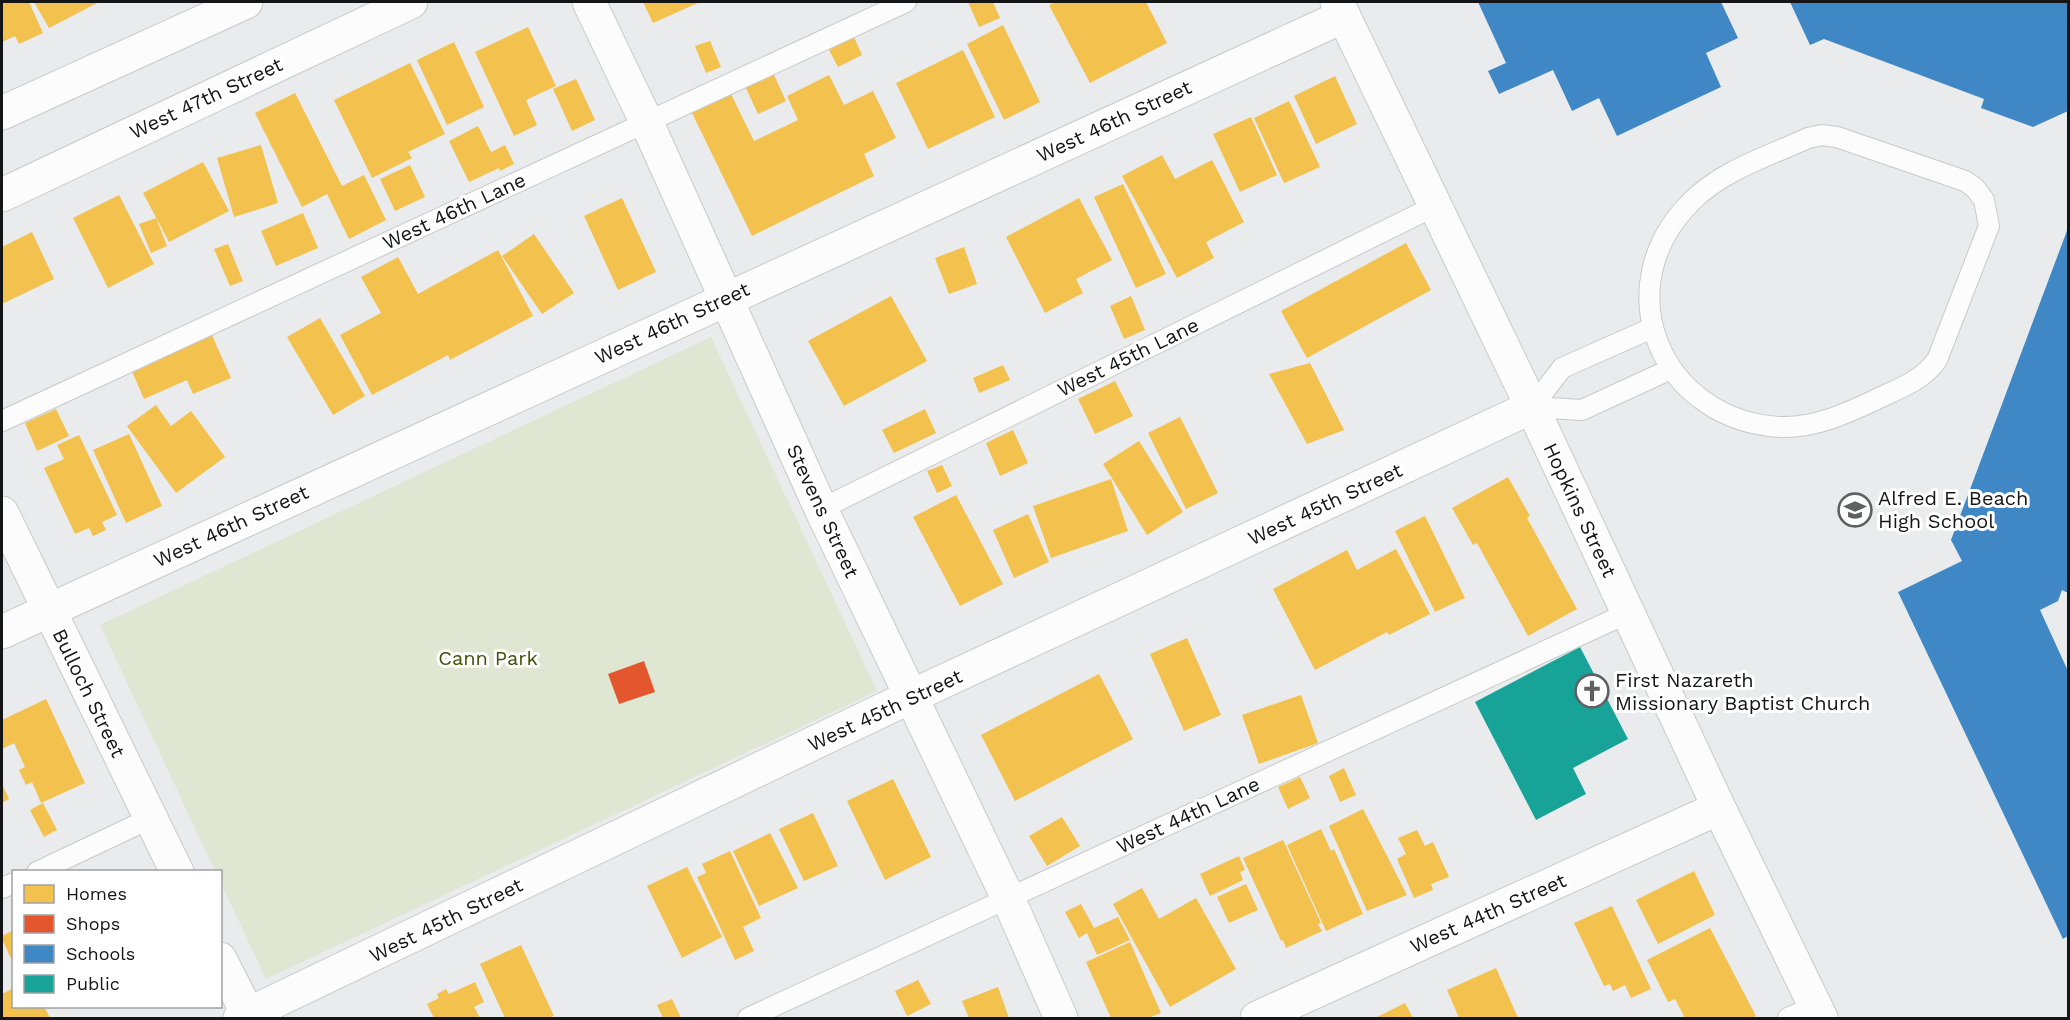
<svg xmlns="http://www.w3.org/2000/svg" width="2070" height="1020" font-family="'Work Sans',sans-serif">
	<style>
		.green { fill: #dfe6d2 }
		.homes { fill: #f2c14e }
		.shops { fill: #e4572e }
		.schools { fill: #3f88c5 }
		.public { fill: #17a398 }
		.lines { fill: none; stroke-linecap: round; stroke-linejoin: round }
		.lane-casing { stroke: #c8c9ca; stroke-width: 22 }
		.street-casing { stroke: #c8c9ca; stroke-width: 35 }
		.lane { stroke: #fcfcfc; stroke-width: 20 }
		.street { stroke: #fcfcfc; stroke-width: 33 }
		.labels { text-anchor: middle; stroke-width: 6; stroke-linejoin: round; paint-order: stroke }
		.street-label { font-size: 20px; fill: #141516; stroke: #fff }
		.poi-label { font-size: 20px; fill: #141516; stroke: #fff; text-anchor: start }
		.park-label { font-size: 20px; fill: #425107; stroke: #fff }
	</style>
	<rect width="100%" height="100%" fill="#eaebec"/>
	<path class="green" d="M711 337 877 691 266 979 221 883 220 872 215 871 100 625Z"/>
	<path class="homes" d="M2 2H29L43 33 19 44 15 36 2 42Z
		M34 2H99L49 28Z
		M643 2H700L653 23Z
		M968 2H993L1000 18 979 27Z
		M1056 2H1146L1167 43 1090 83 1049 5Z
		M1003 25 1040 102 1004 120 967 44Z
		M528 27 556 86 526 100 537 125 514 136 475 52Z
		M854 37 862 55 838 67 829 50Z
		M710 41 721 67 706 73 695 46Z
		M454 42 484 107 447 125 417 60Z
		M963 50 995 117 928 149 896 83Z
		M410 63 445 134 408 152 412 158 372 178 334 100Z
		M773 73 786 101 758 114 745 86Z
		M829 75 844 105 873 91 896 138 864 154 874 176 752 236 690 109 729 90 754 141 798 120 787 96Z
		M1335 76 1357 124 1316 144 1294 96Z
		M576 79 595 120 572 131 553 89Z
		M295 93 342 186 364 175 386 220 349 239 327 194 302 207 255 113Z
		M1289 101 1320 167 1284 183 1254 118Z
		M1251 117 1277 175 1240 192 1213 134Z
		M478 126 491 152 505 145 514 164 500 171 499 168 469 182 449 141Z
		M261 145 278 203 234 217 217 158Z
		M1162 155 1175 179 1212 160 1244 222 1206 242 1214 258 1177 278 1122 176Z
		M203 162 229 211 169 242 143 193Z
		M410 165 425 197 395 211 380 179Z
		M1123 184 1166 274 1136 288 1094 197Z
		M119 195 154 264 108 288 73 218Z
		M622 198 656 272 618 290 584 216Z
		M1079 198 1112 260 1076 279 1083 293 1045 313 1006 237Z
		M303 213 318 248 276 266 261 231Z
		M156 218 167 246 151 253 139 224Z
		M32 232 54 279 2 304V247Z
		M534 234 574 293 542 314 502 256Z
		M1406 243 1431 290 1307 358 1281 311Z
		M228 244 243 281 230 286 214 249Z
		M964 247 977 284 949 294 935 258Z
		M498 250 533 316 450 360 448 355 372 395 340 335 381 313 361 277 398 257 418 294Z
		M891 296 927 361 844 406 808 341Z
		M1131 296 1145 330 1124 339 1110 306Z
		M320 318 365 396 333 415 287 337Z
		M211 333 231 378 193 394 187 380 144 399 131 369Z
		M1310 363 1344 430 1307 444 1269 374Z
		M1003 365 1010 380 979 393 973 378Z
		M1115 381 1133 416 1095 434 1078 399Z
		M156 405 171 426 191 411 225 457 176 493 127 426Z
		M56 409 69 436 37 451 25 423Z
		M925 409 936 433 894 453 882 430Z
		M1180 417 1218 493 1186 509 1148 433Z
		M1013 430 1028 463 1000 476 986 443Z
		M129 434 162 506 126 523 93 450Z
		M79 435 117 515 102 522 106 530 93 536 89 528 75 534 44 468 64 459 57 445Z
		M1139 441 1183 512 1147 535 1103 464Z
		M942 465 952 486 937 493 927 471Z
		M1508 477 1530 516 1527 518 1577 609 1528 636 1477 543 1473 545 1452 508Z
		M1111 479 1128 531 1051 558 1033 506Z
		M956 495 1003 584 960 606 913 517Z
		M1028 514 1049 562 1014 578 993 530Z
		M1425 516 1465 598 1435 612 1395 531Z
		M1396 549 1430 614 1389 635 1387 632 1315 670 1273 589 1347 550 1357 570Z
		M1187 638 1221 715 1184 731 1150 654Z
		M1099 674 1133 739 1015 801 981 735Z
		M1301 695 1318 743 1259 764 1242 715Z
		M46 699 85 783 41 803 32 782 26 785 19 770 25 767 14 743 2 749V720Z
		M1344 768 1356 795 1340 802 1329 776Z
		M1300 777 1310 798 1288 809 1278 787Z
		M893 779 931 857 885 880 847 801Z
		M2 784 9 799 2 803Z
		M43 803 57 830 44 837 30 810Z
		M1363 809 1407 895 1367 911 1329 826Z
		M813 813 838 866 804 881 779 829Z
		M1062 817 1080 846 1047 866 1029 836Z
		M1321 829 1331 851 1334 849 1363 914 1326 931 1287 845Z
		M1417 830 1425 846 1433 842 1449 877 1431 884 1433 890 1414 898 1397 859 1406 854 1398 838Z
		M770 833 798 888 759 906 733 851Z
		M1283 840 1321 923 1318 924 1322 931 1286 948 1283 940 1281 941 1243 858Z
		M730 851 761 918 743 927 754 951 735 960 697 877 706 873 702 864Z
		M1239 856 1245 870 1240 872 1243 880 1210 896 1200 874Z
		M687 867 722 937 682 958 647 886Z
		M1694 871 1715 915 1658 944 1636 900Z
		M1246 884 1258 910 1229 923 1217 897Z
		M1142 888 1159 919 1196 898 1236 969 1170 1007 1113 904Z
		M1081 904 1094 928 1118 917 1130 940 1097 955 1087 933 1079 938 1065 912Z
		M1612 906 1651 989 1631 998 1625 985 1613 991 1610 984 1604 986 1574 923Z
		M1710 928 1756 1016 1752 1018H1685L1675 999 1668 1002 1647 960Z
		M14 930V965L2 939V936Z
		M1130 942 1161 1013 1148 1018H1111L1086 962Z
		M521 945 554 1016 548 1018H505L480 964Z
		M1496 968 1518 1018H1459L1447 990Z
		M918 980 931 1004 907 1016 895 991Z
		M475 982 484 1002 474 1007 480 1018H434L427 1004 439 998 437 994 446 989 449 994Z
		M998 987 1009 1018H969L962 1001Z
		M12 989 14 1006H44L50 1018H2V994Z
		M672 999 681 1018H663L657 1005Z
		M1405 1003 1413 1018H1375Z"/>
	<path class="shops" d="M644 661 655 692 619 704 608 674Z"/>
	<path class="schools" d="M1478 2H1721L1738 38 1706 53 1721 87 1617 136 1599 98 1572 111 1553 70 1499 94 1488 71 1506 63Z
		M1790 2H2068V111L2033 127 1981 108 1984 99 1824 39 1810 45Z
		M2068 228V593L2062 590 2058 601 2040 610 2068 671V936L2063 939 1898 592 1962 561 1951 540Z"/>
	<path class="public" d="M1580 647 1628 739 1573 768 1586 794 1536 820 1475 702Z"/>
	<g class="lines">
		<defs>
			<path id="lane" d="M1822 135 1837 137 1965 181 1975 188 1984 200 1989 226 1937 360C1921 382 1897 389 1873 401 1845 414 1814 428 1782 427 1661 422 1604 287 1692 201 1723 170 1769 156 1808 138Z
				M1532 407 1562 368 1652 328
				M1532 407 1582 410 1671 369
				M2 421 906 2
				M821 509 1435 206
				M37 872 151 818
				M2 888 14 883
				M748 1018 1628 613
				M1788 1018 1815 1006"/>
			<path id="street" d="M589 2 646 121 821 509 1008 898 1061 1018
				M1337 2 1532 407 1719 808 1821 1018
				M2 113 246 2
				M2 195 411 2
				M2 513 177 872
				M2 632 1344 16
				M220 959 250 1018
				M240 1018 912 696 1532 407
				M1257 1018 1719 808"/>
		</defs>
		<use href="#lane" class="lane-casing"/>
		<use href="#street" class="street-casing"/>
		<use href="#lane" class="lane"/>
		<use href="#street" class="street"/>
	</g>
	<defs>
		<symbol id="school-ring" viewBox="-11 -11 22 22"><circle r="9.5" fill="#fff" stroke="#5f6061" stroke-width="1.5"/><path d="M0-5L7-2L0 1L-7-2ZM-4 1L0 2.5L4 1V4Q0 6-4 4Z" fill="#5f6061"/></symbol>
		<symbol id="church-ring" viewBox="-11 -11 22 22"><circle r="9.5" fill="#fff" stroke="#5f6061" stroke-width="1.5"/><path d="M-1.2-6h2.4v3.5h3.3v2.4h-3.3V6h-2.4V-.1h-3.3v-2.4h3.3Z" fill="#5f6061"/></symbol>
	</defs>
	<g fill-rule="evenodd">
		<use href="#school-ring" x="1836" y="491" width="38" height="38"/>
		<use href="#church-ring" x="1573" y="672" width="38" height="38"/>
	</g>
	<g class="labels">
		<g class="street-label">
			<text transform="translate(206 98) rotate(-25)" y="7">West 47th Street</text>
			<text transform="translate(1114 121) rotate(-25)" y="7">West 46th Street</text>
			<text transform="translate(454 211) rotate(-25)" y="7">West 46th Lane</text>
			<text transform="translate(672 323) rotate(-25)" y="7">West 46th Street</text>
			<text transform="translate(1128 357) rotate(-26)" y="7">West 45th Lane</text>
			<text transform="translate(1325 504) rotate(-25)" y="7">West 45th Street</text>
			<text transform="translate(1580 510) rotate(65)" y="7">Hopkins Street</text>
			<text transform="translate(823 511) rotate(65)" y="7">Stevens Street</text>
			<text transform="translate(231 526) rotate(-25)" y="7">West 46th Street</text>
			<text transform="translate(89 693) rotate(64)" y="7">Bulloch Street</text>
			<text transform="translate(885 710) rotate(-25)" y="7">West 45th Street</text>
			<text transform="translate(1188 815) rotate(-25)" y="7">West 44th Lane</text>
			<text transform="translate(1488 913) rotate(-24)" y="7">West 44th Street</text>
			<text transform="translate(446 920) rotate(-26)" y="7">West 45th Street</text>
		</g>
		<g class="poi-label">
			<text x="1878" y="505">Alfred E. Beach<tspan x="1878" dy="23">High School</tspan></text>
			<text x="1615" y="687">First Nazareth<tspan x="1615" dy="23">Missionary Baptist Church</tspan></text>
		</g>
		<g class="park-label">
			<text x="488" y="665">Cann Park</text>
		</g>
	</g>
	<rect width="2070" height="1020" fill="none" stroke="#141516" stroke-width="6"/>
	<rect x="12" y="870" width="210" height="138" fill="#ffffff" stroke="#a1a1a2" stroke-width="1.5"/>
	<rect x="24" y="885" width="30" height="18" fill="#f2c14e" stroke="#a1a1a2" stroke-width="1.5"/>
	<text x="66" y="900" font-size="18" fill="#141516">Homes</text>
	<rect x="24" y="915" width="30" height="18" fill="#e4572e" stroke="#a1a1a2" stroke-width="1.5"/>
	<text x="66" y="930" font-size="18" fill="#141516">Shops</text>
	<rect x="24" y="945" width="30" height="18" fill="#3f88c5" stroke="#a1a1a2" stroke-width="1.5"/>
	<text x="66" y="960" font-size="18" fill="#141516">Schools</text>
	<rect x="24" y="975" width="30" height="18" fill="#17a398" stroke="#a1a1a2" stroke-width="1.5"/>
	<text x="66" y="990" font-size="18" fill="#141516">Public</text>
</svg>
